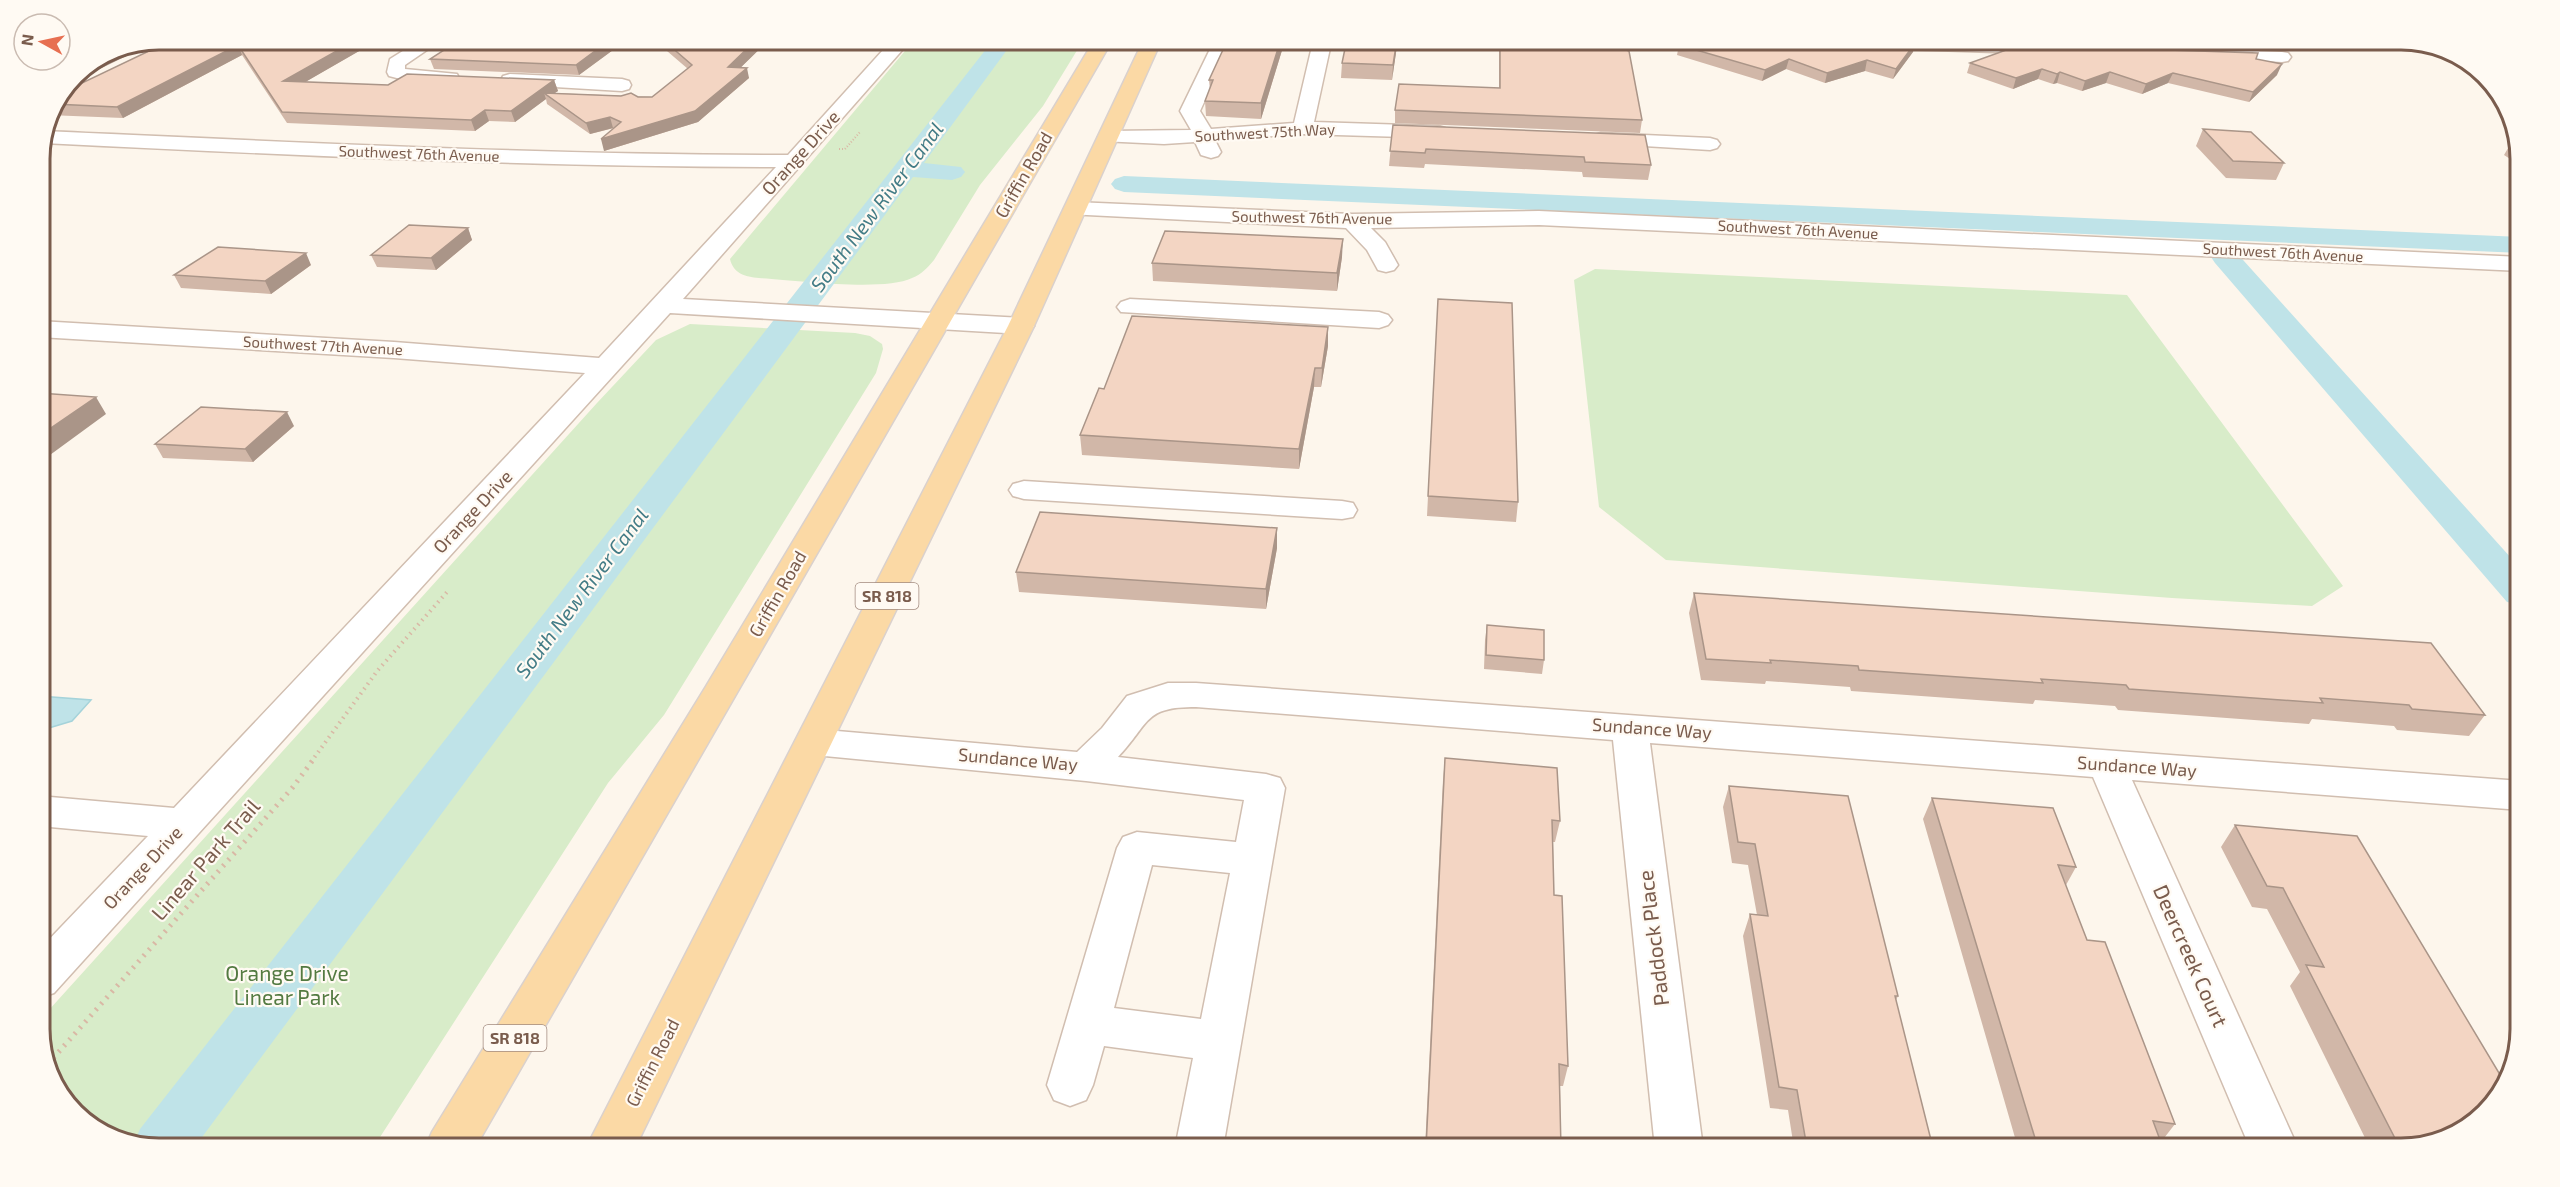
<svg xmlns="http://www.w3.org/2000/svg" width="2560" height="1187" font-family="'Exo 2',sans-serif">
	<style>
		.green { fill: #d8ecc9 }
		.water { fill: #bfe3e8; stroke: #a5d3da; stroke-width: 1.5 }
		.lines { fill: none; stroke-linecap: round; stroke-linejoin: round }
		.canal { fill: #bfe3e8; fill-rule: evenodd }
		.minor-casing { stroke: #d1beb0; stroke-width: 3 }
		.major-casing { stroke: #dad1cd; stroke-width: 3 }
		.path-far2 { stroke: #d9b8a5; stroke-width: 2; stroke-dasharray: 1 2; stroke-linecap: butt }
		.path-far1 { stroke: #d9b8a5; stroke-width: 4; stroke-dasharray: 1.5 4.5; stroke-linecap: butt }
		.path { stroke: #d9b8a5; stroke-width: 5; stroke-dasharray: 2 6; stroke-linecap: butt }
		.minor { fill: #fff; fill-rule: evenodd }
		.major { fill: #fbd9a5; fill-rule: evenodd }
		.wall { fill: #d1b7a8 }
		.shaded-wall { fill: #aa9588 }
		.building { fill: #f3d5c3; stroke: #aa9588; stroke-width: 1.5 }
		.labels { text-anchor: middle; stroke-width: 4.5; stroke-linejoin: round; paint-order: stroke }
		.far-street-label { font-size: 15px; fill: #7a5c4d; stroke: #fffaf3 }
		.shield { fill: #fffaf3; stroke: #a28b7f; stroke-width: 1.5 }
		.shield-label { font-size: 16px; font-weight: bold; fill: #7a5c4d }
		.street-label { font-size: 18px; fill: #7a5c4d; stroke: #fffaf3 }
		.water-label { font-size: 20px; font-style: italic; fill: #437c86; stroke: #fffaf3 }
		.near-street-label { font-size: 21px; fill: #7a5c4d; stroke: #fffaf3 }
		.near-park-label { font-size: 21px; fill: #537a41; stroke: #fffaf3 }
		.rim { fill: none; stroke: #7a5c4d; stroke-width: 3 }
	</style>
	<rect width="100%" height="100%" fill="#fdf6ec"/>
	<path class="green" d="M915 39H1084L1043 106 980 185 934 260C927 268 922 274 912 278 883 292 795 280 759 278 745 277 733 273 730 259Z
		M1595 269 2127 295 2343 586 2312 606 2172 598 1666 560 1599 507 1574 280Z
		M690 324 855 333 870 336 882 344 883 349 876 373 664 715 608 783 373 1148H158L112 1139 59 1095 39 1037V1021L597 403 656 340Z"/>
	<path class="water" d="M39 696 91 700 72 721 39 731Z"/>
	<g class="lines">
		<path class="canal" d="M994 39H1015L924 163 961 167 965 172 961 177 952 180 913 177 194 1148H158L134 1143 140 1129Z
			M1124 176 2521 237V253L1124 192 1115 189 1111 184 1115 179Z
			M2225 249 2235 251 2521 569V605L2507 602 2215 263 2211 257 2215 251Z"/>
		<defs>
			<path id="minor" d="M422 39H443L405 65V69L457 74 459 78 457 82 416 83 389 76 387 72 390 59Z
				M893 39H912L683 299 1021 318 1030 321 1034 326 1030 331 1021 334 670 313 54 993 39 998V950L148 836 39 826V796L174 808 585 373 394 358 39 337V321L394 342 599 358 776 167C531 167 287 155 43 143H41L44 131C292 142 539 155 788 155Z
				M1215 39H1233L1200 111 1211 129 1294 123 1313 42 1311 39H1332L1314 122 1438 126 1445 128 1448 132 1445 136 1438 138 1303 134 1215 140 1221 152 1218 156 1211 158 1201 155 1195 142 1164 144 1101 141 1098 137 1101 133 1108 131 1191 130 1180 111Z
				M1866 39 2057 44 2063 45 2066 49 2063 53 2057 54 1871 48 1865 47 1862 43Z
				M2213 49 2282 52 2288 53 2291 57 2288 61 2282 62 2207 58 2204 54 2207 50Z
				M510 74 622 79 629 81 631 85 629 89 622 91 503 84 501 80 503 76Z
				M1601 133 1710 138 1717 140 1720 144 1717 148 1710 150 1594 143 1591 139 1594 135Z
				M1075 202 1352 214 1539 211 2521 257V271L1539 225 1371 228 1385 242 1398 265 1394 270 1386 272 1378 270 1367 250 1346 228 1067 214 1064 209 1067 204Z
				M1130 299 1379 312 1388 315 1392 320 1388 325 1379 328 1121 312 1117 307 1121 302Z
				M1024 481 1342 501 1353 503 1357 510 1353 517 1342 519 1024 499 1013 496 1009 490 1013 484Z
				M1168 683H1196L2521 781V810L2132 780 2298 1148H2250L2093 777 1650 743 1703 1148H1655L1613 740 1196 707C1143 707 1151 722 1118 757L1266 774 1280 778 1285 788 1223 1148H1175L1193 1058 1104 1046 1093 1085 1086 1100 1070 1106 1054 1100 1047 1085 1117 848 1123 837 1137 832 1236 842 1244 800 1086 781 814 755 801 751 795 742 801 733 814 729 1077 752 1102 728 1127 696ZM1152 865 1230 873 1201 1019 1114 1008Z"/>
			<path id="major" d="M1095 39H1113L475 1148H425L432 1132 705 688Z
				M1144 39H1162L1034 326 635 1148H586L1008 326Z"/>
		</defs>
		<use href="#minor" class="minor-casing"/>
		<use href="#major" class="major-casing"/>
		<path class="path-far2" d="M928 50 937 39
			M839 149H845L860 132"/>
		<path class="path-far1" d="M311 762 378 670 448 591"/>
		<path class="path" d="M48 1064 293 787 313 760"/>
		<use href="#minor" class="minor"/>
		<use href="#major" class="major"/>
	</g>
	<path class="wall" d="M174 39H380L305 82 388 85 554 80 558 91 554 93 652 97 688 69 653 39H770L741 67 749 78 698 122 604 151 614 128 590 134 547 104 546 99 515 122 489 121 475 131 287 123 242 55 123 118 48 115 61 93Z
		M628 39 579 75 434 69 430 59Z
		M1228 39H1283V47L1261 119 1206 116 1205 101 1210 90 1209 80Z
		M1398 39 1392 80 1341 78 1342 63Z
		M1499 39H1593L1642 120 1640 133 1395 123V110L1499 88Z
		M1692 39H1839L1913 52 1893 79 1865 71 1825 83 1786 69 1762 81 1677 55 1679 45 1694 41Z
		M2028 39H2261L2257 49 2027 41Z
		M2256 59 2277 75 2249 102 2168 83 2142 94 2106 83 2082 91 2057 83 2053 84 2038 79 2013 89 1967 73 1970 63Z
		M1393 125 1651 165 1648 180 1583 177 1582 172 1425 164 1424 168 1389 166Z
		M2203 129 2284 163 2276 180 2226 178 2196 146Z
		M2514 138H2516L2521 151V166L2504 155Z
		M468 228 472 240 436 270 377 267 371 255Z
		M1342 257 1337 291 1153 281 1152 263Z
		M311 265 271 294 181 288 174 275Z
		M1438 299 1518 502 1516 522 1427 516Z
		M1328 346 1321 387H1314L1299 469 1082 455 1080 435 1104 389Z
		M294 426 253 462 163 458 155 444Z
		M1277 528V548L1266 609 1019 592 1016 572Z
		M1694 593 2485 715 2469 736 2397 730 2394 726 2312 719 2309 724 2118 710 2115 706 2035 700 2033 704 1851 691 1850 687 1766 681 1765 684 1701 680 1689 613Z
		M1487 625 1544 660 1542 674 1484 669 1485 640Z
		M1445 758 1560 821 1555 842H1553L1554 895 1568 1066 1563 1086H1560L1561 1148H1425L1443 780Z
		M1729 786 1898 996 1896 1000 1933 1148H1794L1788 1110 1770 1108 1743 936 1750 914 1757 915 1748 865 1732 863 1723 807Z
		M1932 798 2076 867 2066 885 2087 940 2175 1124 2161 1142 2163 1148H2018L1923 819Z
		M2235 825 2505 1083 2402 1148H2370L2290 986 2300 972 2267 909 2252 907 2221 847Z"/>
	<path class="shaded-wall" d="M158 39H161L67 85 74 74 105 53 118 47Z
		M358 39H380L288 92 283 81Z
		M611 39H628L579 75 576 65Z
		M757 39H770L731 77 728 67Z
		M1281 39H1283V47L1261 119V103Z
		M1397 39H1398L1392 80 1393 65Z
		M1916 42 1913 52 1893 79 1896 69Z
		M238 45 242 55 123 118 117 107Z
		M1789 59 1786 69 1762 81 1765 70Z
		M1867 60 1865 71 1825 83 1827 73Z
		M2282 64 2277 75 2249 102 2253 92Z
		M747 68 749 78 698 122 604 151 601 139Z
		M2042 69 2038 79 2013 89 2016 78Z
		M2060 72 2057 83 2053 84 2057 74Z
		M2110 72 2106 83 2082 91 2085 81Z
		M2173 73 2168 83 2142 94 2146 84Z
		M554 80 558 91 549 97 544 93 546 99 515 122 511 111Z
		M485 110 489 121 475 131 471 120Z
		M610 117 613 128 590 134 586 123Z
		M468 228 472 240 436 270 431 258Z
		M1343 239 1342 257 1337 291V273Z
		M306 253 311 265 271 294 265 281Z
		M1328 327V346L1321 387 1322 368Z
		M1315 368 1314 387 1299 469V449Z
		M96 397 106 414 39 463V436Z
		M287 412 294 426 253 462 245 449Z
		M1277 528V548L1266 609V589Z"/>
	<path class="building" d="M174 39H358L283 81 388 85 407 74 554 80 511 111 485 110 471 120 282 112 238 45 117 107 54 104 61 93Z
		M461 39H611L576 65 430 59Z
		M662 39H757L728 67 747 68 695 111 601 139 621 122 610 117 586 123 544 93 621 96 631 93 638 97H652L692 65Z
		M1228 39H1281L1261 103 1205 101 1213 80H1209Z
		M1347 39H1397L1393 65 1342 63Z
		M1500 39H1593L1629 51 1642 120 1395 110 1399 84 1500 88Z
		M1699 39H1839L1916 42 1896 69 1867 60 1827 73 1789 59 1765 70 1679 45Z
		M2020 45 2258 53 2256 59 2282 64 2253 92 2173 73 2146 84 2110 72 2085 81 2060 72 2057 74 2042 69 2016 78 1970 63Z
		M1393 125 1645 135 1651 165 1585 162 1584 157 1426 149 1425 153 1390 151Z
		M2203 129 2251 132 2284 163 2233 161Z
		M409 225 468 228 431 258 371 255Z
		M1165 231 1343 239 1337 273 1152 263Z
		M218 247 306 253 265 281 174 275Z
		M1438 299 1512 303 1518 502 1428 496Z
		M1132 316 1328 327 1322 368H1315L1299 449 1080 435 1099 388 1104 389Z
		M39 393 96 397 39 436Z
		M201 407 287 412 245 449 155 444Z
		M1040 512 1277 528 1266 589 1016 572Z
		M1694 593 2431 643 2485 715 2412 709 2409 705 2320 698 2323 703 2129 689 2126 685 2041 679 2043 683 1859 670 1858 666 1770 660 1771 663 1706 659Z
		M1487 625 1544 630V660L1486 655Z
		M1445 758 1557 768 1560 821 1552 820 1554 895 1562 896 1568 1066 1559 1064 1561 1148H1426Z
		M1729 786 1848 796 1898 996H1895L1933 1148H1807L1797 1090 1779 1087 1750 914 1768 916 1755 844 1738 842Z
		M1932 798 2053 808 2076 867 2058 865 2087 940 2105 942 2175 1124 2153 1121 2163 1148H2038Z
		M2235 825 2357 836 2505 1083 2468 1128 2402 1148H2400L2306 965 2324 967 2283 888 2267 886Z"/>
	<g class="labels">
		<g class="far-street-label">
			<text transform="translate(1265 133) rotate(-3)" y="5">Southwest 75th Way</text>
			<text transform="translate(419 154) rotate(2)" y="5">Southwest 76th Avenue</text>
			<text transform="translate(1312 218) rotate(1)" y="5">Southwest 76th Avenue</text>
			<text transform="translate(1798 230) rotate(3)" y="5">Southwest 76th Avenue</text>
			<text transform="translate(2283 253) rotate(3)" y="5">Southwest 76th Avenue</text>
			<text transform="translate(323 346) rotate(3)" y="5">Southwest 77th Avenue</text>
		</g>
		<g class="shield">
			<rect x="855.5" y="583" width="63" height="26" rx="4.5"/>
			<rect x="483.5" y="1025" width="63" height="26" rx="4.5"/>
		</g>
		<g class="shield-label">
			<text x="887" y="602">SR 818</text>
			<text x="515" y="1044">SR 818</text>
		</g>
		<g class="street-label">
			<text transform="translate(801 153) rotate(-48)" y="6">Orange Drive</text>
			<text transform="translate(1024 175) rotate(-60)" y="6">Griffin Road</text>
			<text transform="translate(473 512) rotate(-47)" y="6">Orange Drive</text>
			<text transform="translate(778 594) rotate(-60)" y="6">Griffin Road</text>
			<text transform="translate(1652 729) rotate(4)" y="6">Sundance Way</text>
			<text transform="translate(1018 760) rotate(5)" y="6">Sundance Way</text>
			<text transform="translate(2137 767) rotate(4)" y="6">Sundance Way</text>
			<text transform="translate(143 868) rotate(-47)" y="6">Orange Drive</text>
			<text transform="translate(653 1063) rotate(-63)" y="6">Griffin Road</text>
		</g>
		<g class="water-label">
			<text transform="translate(877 207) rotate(-53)" y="7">South New River Canal</text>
			<text transform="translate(582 593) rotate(-53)" y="7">South New River Canal</text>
		</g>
		<g class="near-street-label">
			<text transform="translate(206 860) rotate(-49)" y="7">Linear Park Trail</text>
			<text transform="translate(1654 938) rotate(-97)" y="7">Paddock Place</text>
			<text transform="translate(2190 956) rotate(66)" y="7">Deercreek Court</text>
		</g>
		<g class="near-park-label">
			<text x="287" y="981">Orange Drive<tspan x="287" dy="24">Linear Park</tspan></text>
		</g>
	</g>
	<path d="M0 0H2560V1187H0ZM159 50H2401A109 109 0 0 1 2510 159V1029A109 109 0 0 1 2401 1138H159A109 109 0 0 1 50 1029V159A109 109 0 0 1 159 50Z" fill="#fffaf3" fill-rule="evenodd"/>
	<path class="rim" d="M159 50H2401A109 109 0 0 1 2510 159V1029A109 109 0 0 1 2401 1138H159A109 109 0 0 1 50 1029V159A109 109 0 0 1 159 50Z"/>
	<g transform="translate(42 42) rotate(278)"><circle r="28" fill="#fffaf3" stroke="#cabbb1" stroke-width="1.5"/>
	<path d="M0-4.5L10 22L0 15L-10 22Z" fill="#e76f51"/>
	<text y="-9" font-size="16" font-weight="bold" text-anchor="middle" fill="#7a5c4d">N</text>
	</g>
</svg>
